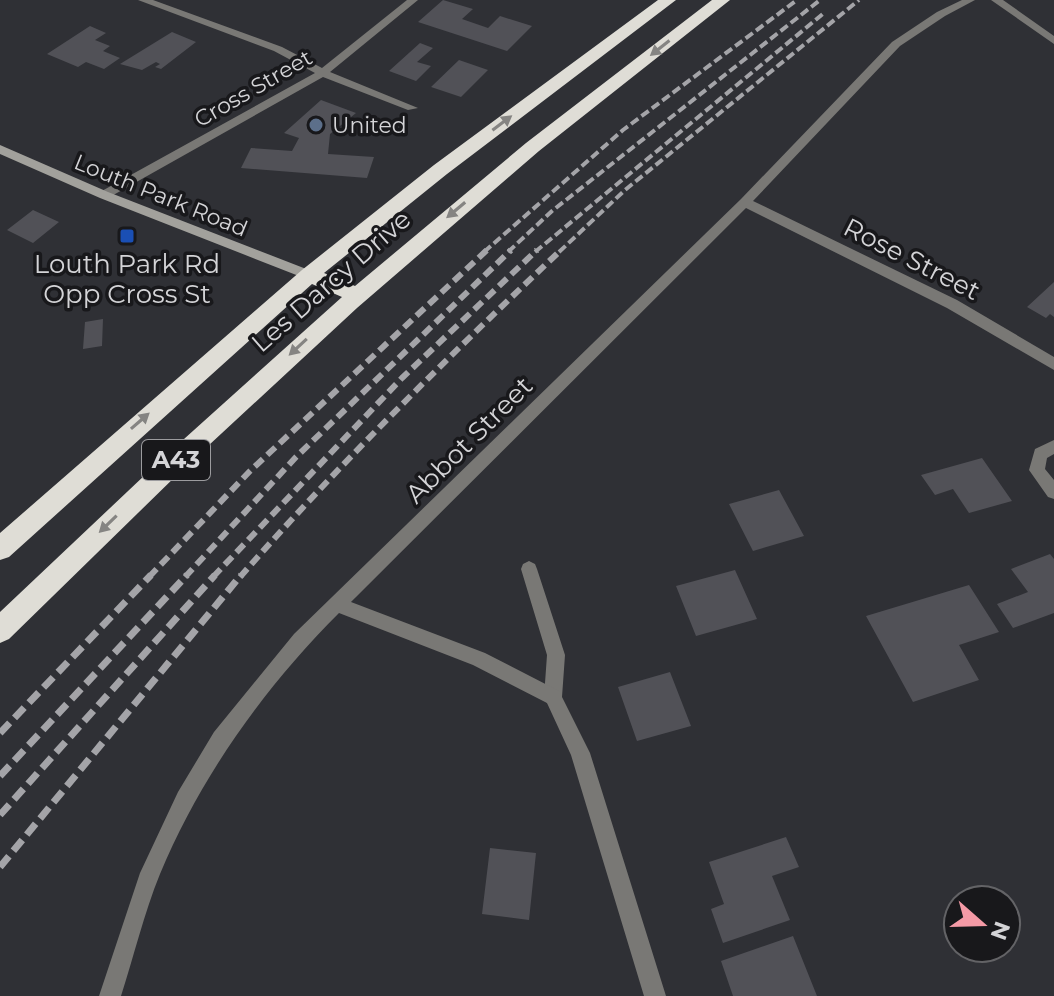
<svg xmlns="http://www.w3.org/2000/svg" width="1054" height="996" font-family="Montserrat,sans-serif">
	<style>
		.building { fill: #515157 }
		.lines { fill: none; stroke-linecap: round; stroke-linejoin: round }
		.lane { fill: #797875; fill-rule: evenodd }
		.street { fill: #797875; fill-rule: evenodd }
		.secondary { fill: #a2a19c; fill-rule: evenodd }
		.highway { fill: #dfddd6; fill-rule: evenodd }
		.rail-far2 { stroke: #a4a4a8; stroke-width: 4; stroke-dasharray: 9 4; stroke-linecap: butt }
		.rail-far1 { stroke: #a4a4a8; stroke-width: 6; stroke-dasharray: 11 6; stroke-linecap: butt }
		.rail { stroke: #a4a4a8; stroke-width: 7; stroke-dasharray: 14 7; stroke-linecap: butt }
		.oneway { fill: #858482 }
		.service-dot { fill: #5c6f8a; stroke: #18181b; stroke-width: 3 }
		.transit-dot { fill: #1a4fb4; stroke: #18181b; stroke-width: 3 }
		.labels { text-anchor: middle; stroke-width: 7; stroke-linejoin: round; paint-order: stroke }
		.far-street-label { font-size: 22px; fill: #d4d4d7; stroke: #18181b }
		.far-poi-label { font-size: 22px; fill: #d4d4d7; stroke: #18181b; text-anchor: start }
		.shield { fill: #18181b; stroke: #9c9c9f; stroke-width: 2 }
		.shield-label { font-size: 24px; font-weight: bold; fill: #d4d4d7 }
		.street-label { font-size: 26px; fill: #d4d4d7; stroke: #18181b }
		.poi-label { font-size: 26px; fill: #d4d4d7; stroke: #18181b }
	</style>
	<rect width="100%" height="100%" fill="#2f3035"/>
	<path class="building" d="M443 0 473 9 462 19 488 28 500 16 532 26 507 51 418 22Z
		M90 26 106 33 95 40 110 46 103 51 120 58 104 69 86 62 78 67 47 54Z
		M172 32 196 42 161 69 155 67 160 64 156 62 142 70 120 64Z
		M420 43 433 48 417 62 431 66 416 81 389 71Z
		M459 60 488 70 461 97 431 87Z
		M321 100 356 113 330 134 328 154 374 157 367 178 241 168 251 148 292 151 299 138 284 133Z
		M33 210 59 222 33 243 7 230Z
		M1054 282V317L1050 314 1046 318 1027 307Z
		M103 319 102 346 83 349 85 322Z
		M982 458 1012 501 969 513 953 489 935 495 921 475Z
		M779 490 804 536 753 551 729 504Z
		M1050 554 1054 559V613L1013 628 997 604 1028 592 1011 569Z
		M735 570 757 619 696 636 676 586Z
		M969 585 999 632 959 645 979 680 913 702 866 616Z
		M670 672 691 726 637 741 618 687Z
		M786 837 799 867 772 876 790 920 723 943 711 909 724 904 709 862Z
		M490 848 536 853 529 920 482 914Z
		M793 936 817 996H733L721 961Z"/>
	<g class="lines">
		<path class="lane" d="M529 561 535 564 537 569 565 655 562 697 559 703 553 706 547 703 544 697 547 655 521 569 523 564Z"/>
		<path class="street" d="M138 0H153L282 47 322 68 407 0H418L330 72 418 108 408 110 323 77 108 198H100V192L315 73 274 51Z
			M962 0H975L945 16 900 46 753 201 957 300 1054 357V370L947 308 746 208 351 602 485 653 559 691 590 753 666 996H644L571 755 547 703 473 665 339 613C264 688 201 776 160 874 144 913 134 956 121 996H99L140 873 178 792 214 732 294 634 741 199 892 42 937 12Z
			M991 0H1003L1054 36V44Z
			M1054 440V454L1047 458 1045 469 1054 480V499L1048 497 1029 470 1035 449Z"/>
		<path class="secondary" d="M0 145 108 192 314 272 316 275 314 278H304L100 198 0 154Z"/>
		<path class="highway" d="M658 0H676L447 174 324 273 355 286 526 143 712 0H730L539 151 357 308 181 471 9 639 0 643V612L164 457 342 297 312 284 9 557 0 560V533L302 270 434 165Z"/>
		<path class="rail-far2" d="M484 252 623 130 797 0
			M508 252 552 211 820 0
			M535 252 824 13
			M559 252 625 190 859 0"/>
		<path class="rail-far1" d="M149 577 250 471 487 250
			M185 577 296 457 511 250
			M213 577 402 378 537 250
			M240 577C341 462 450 355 561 250"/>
		<path class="rail" d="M0 733 151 575
			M0 776 187 575
			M0 815 215 575
			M0 867 241 575"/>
	</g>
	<defs><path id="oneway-solid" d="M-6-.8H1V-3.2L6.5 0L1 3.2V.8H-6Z" transform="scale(2)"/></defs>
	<g class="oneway">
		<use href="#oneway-solid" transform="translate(660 48) rotate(142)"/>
		<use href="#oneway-solid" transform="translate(502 123) rotate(-37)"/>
		<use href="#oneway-solid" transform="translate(456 210) rotate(140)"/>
		<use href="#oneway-solid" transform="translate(298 347) rotate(137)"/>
		<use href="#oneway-solid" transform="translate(140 421) rotate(-41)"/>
		<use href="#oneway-solid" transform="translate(108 524) rotate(136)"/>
	</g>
	<circle class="service-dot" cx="316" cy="125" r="8"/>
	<rect class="transit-dot" x="119" y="228" width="16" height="16" rx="4"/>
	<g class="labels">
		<g class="far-street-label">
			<text transform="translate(253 88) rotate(-30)" y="8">Cross Street</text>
			<text transform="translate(161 195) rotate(22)" y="8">Louth Park Road</text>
		</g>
		<g class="far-poi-label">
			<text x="332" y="133">United</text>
		</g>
		<rect class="shield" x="142" y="440" width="68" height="40" rx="6"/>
		<g class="shield-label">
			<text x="176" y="468">A43</text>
		</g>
		<g class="street-label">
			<text transform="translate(912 259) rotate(27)" y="9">Rose Street</text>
			<text transform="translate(331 281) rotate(-41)" y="9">Les Darcy Drive</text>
			<text transform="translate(469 440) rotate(-45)" y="9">Abbot Street</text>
		</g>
		<g class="poi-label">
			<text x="127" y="273">Louth Park Rd<tspan x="127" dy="30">Opp Cross St</tspan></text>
		</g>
	</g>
	<g transform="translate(982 924) rotate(110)"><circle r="38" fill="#18181b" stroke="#636366" stroke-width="2"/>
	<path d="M0-6L14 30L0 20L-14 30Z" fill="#f49aa6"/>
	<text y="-12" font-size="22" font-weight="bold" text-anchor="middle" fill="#d4d4d7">N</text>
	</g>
</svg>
